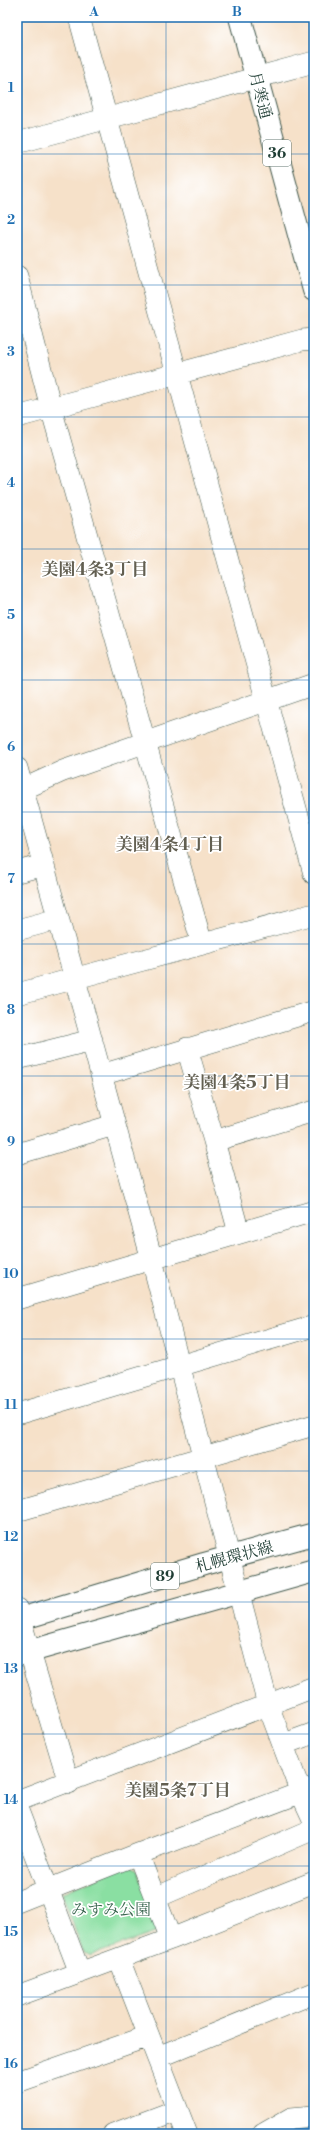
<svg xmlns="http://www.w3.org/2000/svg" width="331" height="2151" font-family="'Libre Bodoni','Noto Serif JP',serif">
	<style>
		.green { fill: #8adfa2; stroke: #548e6b }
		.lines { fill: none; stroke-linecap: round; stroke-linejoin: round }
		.river { stroke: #6ba8dd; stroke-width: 25 }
		.minor-casing { stroke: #3f564a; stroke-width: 22 }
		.major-casing { stroke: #3f564a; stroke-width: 24 }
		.highway-casing { stroke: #3f564a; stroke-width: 24 }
		.minor { stroke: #fff; stroke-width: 21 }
		.major { stroke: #fff; stroke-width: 22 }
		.highway { stroke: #fff; stroke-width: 22 }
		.grid { fill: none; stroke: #1f6fb2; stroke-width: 1; stroke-opacity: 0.55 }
		.labels { text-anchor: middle; stroke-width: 3.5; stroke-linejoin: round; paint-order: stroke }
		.shield { fill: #fff; stroke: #627771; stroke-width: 1 }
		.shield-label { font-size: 15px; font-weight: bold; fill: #1f3d34 }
		.street-label { font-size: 16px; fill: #1f3d34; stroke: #fff }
		.park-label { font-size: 16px; fill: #3a6650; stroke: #fff }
		.neighbourhood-label { font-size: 17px; font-weight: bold; fill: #625f51; stroke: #fff }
		.neatline { fill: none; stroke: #1f6fb2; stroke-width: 1.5 }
		.grid-label { font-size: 13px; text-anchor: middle; font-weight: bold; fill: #1f6fb2 }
	</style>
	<rect width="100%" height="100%" fill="#fff"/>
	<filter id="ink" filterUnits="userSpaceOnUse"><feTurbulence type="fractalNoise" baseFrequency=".025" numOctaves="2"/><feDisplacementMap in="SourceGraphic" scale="8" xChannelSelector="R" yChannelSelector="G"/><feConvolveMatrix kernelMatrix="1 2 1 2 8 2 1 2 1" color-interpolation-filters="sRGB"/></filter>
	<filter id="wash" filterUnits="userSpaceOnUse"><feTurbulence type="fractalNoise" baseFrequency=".012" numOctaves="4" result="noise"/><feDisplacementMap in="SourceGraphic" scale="16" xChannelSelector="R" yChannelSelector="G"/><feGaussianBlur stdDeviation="0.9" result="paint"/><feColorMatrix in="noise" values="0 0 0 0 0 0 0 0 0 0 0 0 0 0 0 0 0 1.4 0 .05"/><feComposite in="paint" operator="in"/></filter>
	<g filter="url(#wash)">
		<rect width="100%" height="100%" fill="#f6e1c9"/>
		<path class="green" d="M129 1864 138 1870 158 1932 91 1955 83 1952 62 1893Z"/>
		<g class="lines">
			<path class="river" d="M296 2134 314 2133"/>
		</g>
	</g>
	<g filter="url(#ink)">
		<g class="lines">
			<defs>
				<path id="minor" d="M79 17 314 874
					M17 143 314 62
					M17 276 51 408 202 944
					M17 417 302 340 314 339
					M17 768 152 1260 268 1705 301 1793 314 1821
					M17 792 63 771 314 684
					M17 872 44 865
					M17 930 58 919
					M17 994 314 914
					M187 1048 214 1141
					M17 1059 92 1040
					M101 1075 314 1011
					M17 1154 114 1125
					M239 1233 214 1141 314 1111
					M17 1299 314 1211
					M17 1414 314 1326
					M17 1511 314 1425
					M17 1609 69 1783
					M284 1744 314 1733
					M17 1801 314 1687
					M17 1808 80 1973
					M138 1854 171 1939
					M155 1898 314 1829
					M17 1902 138 1854 313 1788
					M119 1959 187 2134
					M17 1996 171 1939 314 1882
					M158 2057 314 1993
					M17 2082 149 2036
					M113 2134 177 2110
					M263 2134 291 2118 314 2116"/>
				<path id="major" d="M17 1620 204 1564 314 1534
					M17 1655 314 1571"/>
				<path id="highway" d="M240 17 314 290"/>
			</defs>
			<use href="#minor" class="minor-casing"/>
			<use href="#major" class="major-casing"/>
			<use href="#highway" class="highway-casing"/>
			<use href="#minor" class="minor"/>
			<use href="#major" class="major"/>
			<use href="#highway" class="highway"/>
		</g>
	</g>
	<path class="grid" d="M166 17V2134M17 154H314M17 285H314M17 417H314M17 549H314M17 680H314M17 812H314M17 944H314M17 1076H314M17 1207H314M17 1339H314M17 1471H314M17 1602H314M17 1734H314M17 1866H314M17 1997H314"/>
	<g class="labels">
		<g class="shield">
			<rect x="263" y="140" width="28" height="26" rx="3"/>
			<rect x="151" y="1563" width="28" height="26" rx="3"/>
		</g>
		<g class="shield-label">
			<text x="277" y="158">36</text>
			<text x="165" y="1581">89</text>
		</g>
		<g class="street-label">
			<text transform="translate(261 95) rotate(75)" y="6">月寒通</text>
			<text transform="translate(234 1556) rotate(-15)" y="6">札幌環状線</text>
		</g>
		<g class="park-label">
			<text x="111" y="1915">みすみ公園</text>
		</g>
		<g class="neighbourhood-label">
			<text x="95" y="575">美園4条3丁目</text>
			<text x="170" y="850">美園4条4丁目</text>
			<text x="237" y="1088">美園4条5丁目</text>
			<text x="178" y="1796">美園5条7丁目</text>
		</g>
	</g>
	<rect width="331" height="2151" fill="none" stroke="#fff" stroke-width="44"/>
	<rect x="22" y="22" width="287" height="2107" class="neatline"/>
	<g class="grid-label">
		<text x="94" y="16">A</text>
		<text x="237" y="16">B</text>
		<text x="11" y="92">1</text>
		<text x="11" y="224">2</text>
		<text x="11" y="356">3</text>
		<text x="11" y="487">4</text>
		<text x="11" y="619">5</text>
		<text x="11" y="751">6</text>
		<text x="11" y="883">7</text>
		<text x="11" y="1014">8</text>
		<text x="11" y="1146">9</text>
		<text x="11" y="1278">10</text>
		<text x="11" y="1409">11</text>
		<text x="11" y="1541">12</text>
		<text x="11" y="1673">13</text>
		<text x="11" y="1804">14</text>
		<text x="11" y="1936">15</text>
		<text x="11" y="2068">16</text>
	</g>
</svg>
